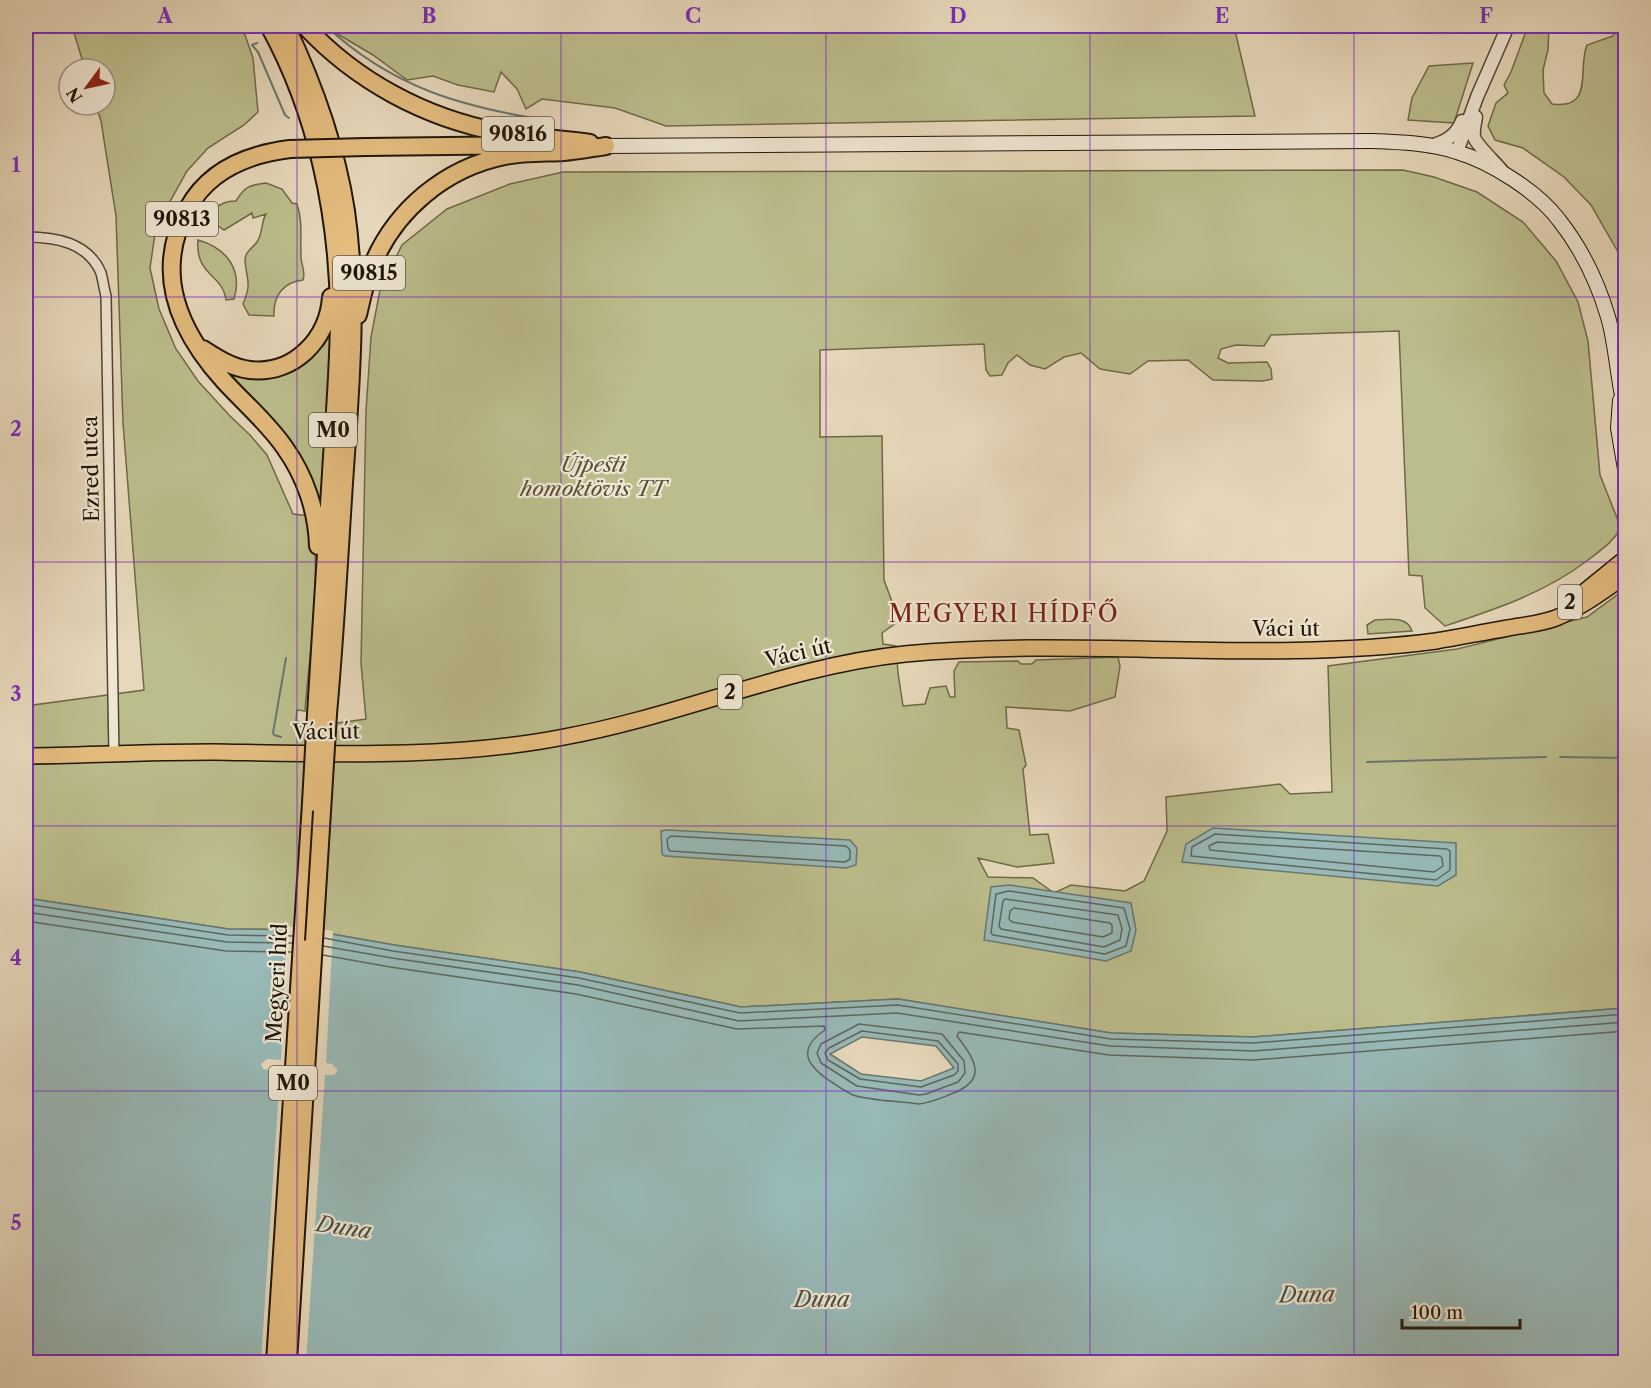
<svg xmlns="http://www.w3.org/2000/svg" width="1651" height="1388" font-family="'Libre Caslon Text',serif">
	<style>
		.green { fill: #bcbd8c; stroke: #6e6949; stroke-width: 1.5 }
		.water { fill: #98b9b7; stroke: #687770; stroke-width: 1.5; fill-rule: evenodd }
		.pier { fill: #e7d8bb }
		.lines { fill: none; stroke-linecap: round; stroke-linejoin: round }
		.shore { stroke: #5c675e; stroke-width: 1.5 }
		.stream { stroke: #687770; stroke-width: 2 }
		.minor-casing { stroke: #524633; stroke-width: 12 }
		.tertiary-casing { stroke: #524633; stroke-width: 15 }
		.secondary-casing { stroke: #201506; stroke-width: 16 }
		.primary-casing { stroke: #201506; stroke-width: 18 }
		.trunk-casing { stroke: #201506; stroke-width: 20 }
		.minor { stroke: #efe6d3; stroke-width: 9 }
		.tertiary { stroke: #efe6d3; stroke-width: 12 }
		.secondary { stroke: #efe6d3; stroke-width: 14 }
		.primary { stroke: #e4bc7e; stroke-width: 15 }
		.trunk { stroke: #e4bc7e; stroke-width: 16 }
		.trunk-bridge-casing { stroke: #201506; stroke-width: 20; stroke-linecap: butt }
		.trunk-bridge { stroke: #e4bc7e; stroke-width: 16 }
		.grid { fill: none; stroke: #7b2cbf; stroke-width: 1.5; stroke-opacity: 0.55 }
		.labels { text-anchor: middle; stroke-width: 4.5; stroke-linejoin: round; paint-order: stroke }
		.shield { fill: #efe6d3; stroke: #5e5444; stroke-width: 1.5 }
		.shield-label { font-size: 20px; font-weight: bold; fill: #201506 }
		.park-label { font-size: 21px; font-style: italic; fill: #575035; stroke: #efe6d3 }
		.street-label { font-size: 21px; fill: #201506; stroke: #efe6d3 }
		.water-label { font-size: 22px; font-style: italic; fill: #4a4e44; stroke: #efe6d3 }
		.quarter-label { font-size: 24px; letter-spacing: 1.5px; fill: #7a1f14; stroke: #efe6d3 }
		.neatline { fill: none; stroke: #7b2cbf; stroke-width: 2 }
		.grid-label { font-size: 20px; text-anchor: middle; font-weight: bold; fill: #7b2cbf }
	</style>
	<rect width="100%" height="100%" fill="#e7d8bb"/>
	<filter id="stains"><feTurbulence type="fractalNoise" baseFrequency=".00333" numOctaves="4"/><feColorMatrix values="0 0 0 0 .2 0 0 0 0 .09 0 0 0 0 .02 0 0 0 .5 -.17"/></filter>
	<radialGradient id="worn" r=".72"><stop offset=".6" stop-color="#630" stop-opacity="0"/><stop offset="1" stop-color="#630" stop-opacity=".3"/></radialGradient>
	<path class="green" d="M72 26H234L245 35 253 58 258 112 244 125 208 148 187 171 156 227 150 268 159 309 176 349 198 381 230 416 250 435 267 455 293 514 312 516C321 580 310 647 305 711L297 710 296 721 301 722V728L366 719 361 663 366 411 371 337 380 290 402 245 447 209 510 184 563 172 1403 170 1434 177 1477 192 1523 222 1556 261 1578 302 1588 341 1600 475 1621 528C1612 543 1601 550 1588 560 1545 593 1496 609 1445 626L1425 608 1422 576 1409 575 1399 331 1271 335 1264 346 1236 345 1221 349 1218 358 1228 363 1267 362 1271 369 1272 379 1263 381 1213 380 1188 360 1148 361 1130 374 1100 369 1081 353 1064 357 1045 369 1030 365 1017 355 1008 363 1002 375 990 376 986 370 984 344 820 350V437L882 436 884 580 894 607 900 611V620L882 633 883 644 896 646 898 673 903 706 925 704 930 688 946 686 950 697H955L954 671 959 662 1018 661 1021 664H1032L1036 660 1118 657 1120 666 1115 697 1070 711 1006 707 1007 728 1019 730 1026 765 1023 769 1030 835 1048 834 1054 863 1017 867 978 858 988 877 1033 878 1054 893 1071 885 1125 891 1144 881 1167 831 1166 797 1280 784 1290 794 1332 792 1328 666 1457 649 1587 617 1625 589V1008L1253 1037 1111 1033 898 999 741 1007 580 972 394 945 309 930 228 929 26 898V706L144 690 123 423 116 216 101 121 96 105H105V69H85Z
		M324 26H1234L1255 116 666 126 615 108 542 99 526 109 517 89 501 72 494 92 458 85 433 76 407 80 373 55Z
		M1528 26H1549L1548 50 1543 70 1544 93 1552 104C1595 110 1577 69 1587 45L1613 36 1618 26H1625V272L1618 252 1591 205 1564 177 1523 148 1495 140 1488 126 1496 103 1508 93 1504 85 1511 72Z
		M1473 63 1454 123 1408 120 1412 98 1429 66Z
		M266 183 282 189 292 203 297 204C303 222 300 238 301 257 301 265 306 271 303 280 283 282 273 296 274 316L249 315 243 304C252 282 247 282 245 261 245 251 252 249 257 242 263 233 261 222 266 214L253 218 252 213 224 230 207 218C215 207 222 201 236 201 245 186 250 185 266 183Z
		M198 240C226 248 243 269 234 299L226 300C223 274 195 276 198 240Z
		M331 331H333L321 509 221 366 303 362 324 345Z
		M1375 620C1388 619 1408 616 1412 631L1368 634 1367 625Z"/>
	<path class="water" d="M1213 828 1456 843V875L1438 886 1182 862 1186 844Z
		M667 830 850 840 857 848 856 865 846 868 665 856 662 854 661 831Z
		M1009 885 1131 903 1136 930 1131 951 1106 961 984 940 991 887Z
		M26 898 228 929 309 930 394 945 580 972 741 1007 898 999 1111 1033 1253 1037 1625 1008V1362H26ZM862 1037 936 1046 954 1068 921 1081 861 1074 830 1054Z"/>
	<path class="pier" d="M287 927H309L333 931 326 1063 332 1064 338 1070 334 1075H325L306 1362H261L280 1072 263 1069 261 1064 267 1059 281 1060Z"/>
	<g class="lines">
		<path class="shore" d="M1215 834 1447 849 1450 851V870L1436 880 1191 856 1192 847Z
			M671 836 846 846 850 850V859L845 862 670 851 668 848 667 839Z
			M1217 842 1440 856 1442 858 1443 866 1434 872 1210 850 1209 846Z
			M1009 891 1124 908 1130 929 1126 946 1105 954 993 935 991 933 996 894Z
			M1005 899 1118 915 1122 929 1120 940 1104 947 1001 929 999 926 1003 901Z
			M26 904 228 935 293 936
			M1014 908 1110 923 1112 925V933L1103 937 1012 922 1009 919 1010 911Z
			M26 912 227 942 292 943
			M26 921 226 951 292 952
			M324 938 393 951 579 978 740 1013 898 1005 1111 1039 1253 1043 1626 1014
			M323 946 392 958 578 985 739 1021 897 1013 1110 1046 1254 1051 1626 1022
			M323 955 390 967 576 994 737 1029 824 1026 825 1030C795 1050 808 1067 833 1083 839 1087 846 1092 853 1095 871 1101 899 1101 919 1104 930 1103 941 1098 951 1094 989 1080 975 1060 957 1036L959 1032 1109 1055 1254 1060 1626 1031
			M859 1024 942 1034 964 1061 965 1073 958 1082 926 1094 919 1095 857 1086 821 1063 817 1053 821 1044Z
			M862 1031 938 1041 958 1064V1071L954 1075 921 1087 860 1079 828 1060 825 1053 829 1048Z"/>
		<path class="stream" d="M326 26C393 88 462 107 550 121
			M257 43 252 45 258 52 285 115 289 118
			M281 737 274 735 273 733 286 658
			M1560 757 1626 758
			M1367 762 1546 757"/>
		<defs>
			<path id="minor" d="M26 237C55 237 88 242 101 273 103 280 104 289 106 296L114 755"/>
			<path id="tertiary" d="M1476 117C1475 123 1473 131 1474 137 1477 146 1496 163 1503 172
				M1430 146C1445 142 1456 136 1462 121
				M1457 152 1477 97 1508 26"/>
			<path id="secondary" d="M606 146 1371 141C1399 142 1430 143 1457 152 1491 162 1538 192 1559 220 1581 248 1598 283 1608 317 1617 348 1617 381 1626 412
				M1620 400 1618 428 1626 475"/>
			<path id="primary" d="M1578 597 1626 558
				M26 756C88 755 151 752 213 752 327 754 453 759 564 737 680 716 788 666 905 654 1082 637 1260 664 1436 641 1460 637 1484 632 1508 628 1525 625 1540 624 1556 618 1581 608 1603 591 1626 575"/>
			<path id="trunk" d="M269 26C317 113 338 215 339 314 339 367 334 420 331 473 326 553 321 634 316 714
				M286 26C314 85 336 146 346 211 359 301 350 393 344 483 339 560 335 637 328 714
				M305 26C356 81 425 118 499 132 529 137 560 139 590 143
				M366 147 521 145
				M290 149C249 154 209 170 188 208 153 272 178 330 224 381 244 403 268 423 285 448 305 476 317 511 318 546
				M358 315C362 298 365 281 372 266 395 210 445 168 505 156 524 152 545 153 564 152 578 151 592 148 606 146
				M203 349C217 358 232 368 250 370 294 375 328 339 331 297
				M275 1362 311 803
				M288 1362 314 941"/>
		</defs>
		<use href="#minor" class="minor-casing"/>
		<use href="#tertiary" class="tertiary-casing"/>
		<use href="#secondary" class="secondary-casing"/>
		<use href="#primary" class="primary-casing"/>
		<use href="#trunk" class="trunk-casing"/>
		<use href="#minor" class="minor"/>
		<use href="#tertiary" class="tertiary"/>
		<use href="#secondary" class="secondary"/>
		<use href="#primary" class="primary"/>
		<use href="#trunk" class="trunk"/>
		<defs>
			<path id="trunk-bridge" d="M290 149 366 147
				M311 803 316 714
				M314 941 328 714"/>
		</defs>
		<use href="#trunk-bridge" class="trunk-bridge-casing"/>
		<use href="#trunk-bridge" class="trunk-bridge"/>
	</g>
	<path class="grid" d="M297 26V1362M561 26V1362M826 26V1362M1090 26V1362M1354 26V1362M26 297H1626M26 562H1626M26 826H1626M26 1091H1626"/>
	<g class="labels">
		<g class="shield">
			<rect x="482" y="117" width="72" height="34" rx="4.5"/>
			<rect x="146" y="202" width="72" height="34" rx="4.5"/>
			<rect x="333" y="256" width="72" height="34" rx="4.5"/>
			<rect x="309" y="413" width="48" height="34" rx="4.5"/>
			<rect x="1558" y="585" width="24" height="34" rx="4.5"/>
			<rect x="718" y="675" width="24" height="34" rx="4.5"/>
			<rect x="269" y="1066" width="48" height="34" rx="4.5"/>
		</g>
		<g class="shield-label">
			<text x="518" y="141">90816</text>
			<text x="182" y="226">90813</text>
			<text x="369" y="280">90815</text>
			<text x="333" y="437">M0</text>
			<text x="1570" y="609">2</text>
			<text x="730" y="699">2</text>
			<text x="293" y="1090">M0</text>
		</g>
		<g class="park-label">
			<text x="593" y="472">Újpesti<tspan x="593" dy="24">homoktövis TT</tspan></text>
		</g>
		<g class="street-label">
			<text transform="translate(91 469) rotate(-91)" y="7">Ezred utca</text>
			<text x="1286" y="636">Váci út</text>
			<text transform="translate(798 653) rotate(-13)" y="7">Váci út</text>
			<text transform="translate(326 732) rotate(-1)" y="7">Váci út</text>
			<text transform="translate(277 983) rotate(-87)" y="7">Megyeri híd</text>
		</g>
		<g class="water-label">
			<text transform="translate(344 1227) rotate(8)" y="8">Duna</text>
			<text transform="translate(1307 1294) rotate(-1)" y="8">Duna</text>
			<text x="822" y="1307">Duna</text>
		</g>
		<g class="quarter-label">
			<text x="1004" y="622">MEGYERI HÍDFŐ</text>
		</g>
	</g>
	<rect width="1651" height="1388" fill="none" stroke="#e7d8bb" stroke-width="66"/>
	<g transform="translate(87 87) rotate(237)"><circle r="28" fill="#efe6d3" stroke="#9c9281" stroke-width="1.5"/>
	<path d="M0-4.5L10 22L0 15L-10 22Z" fill="#8f2418"/>
	<text y="-9" font-size="16" font-weight="bold" text-anchor="middle" fill="#201506">N</text>
	</g>
	<path d="M1402 1319v9h118v-9" fill="none" stroke="#201506" stroke-width="3"/>
	<text x="1411" y="1319" font-size="18" fill="#201506" stroke="#efe6d3" stroke-width="4.5" paint-order="stroke">100 m</text>
	<rect x="33" y="33" width="1585" height="1322" class="neatline"/>
	<g class="grid-label">
		<text x="165" y="23">A</text>
		<text x="429" y="23">B</text>
		<text x="693" y="23">C</text>
		<text x="958" y="23">D</text>
		<text x="1222" y="23">E</text>
		<text x="1486" y="23">F</text>
		<text x="16" y="172">1</text>
		<text x="16" y="436">2</text>
		<text x="16" y="701">3</text>
		<text x="16" y="965">4</text>
		<text x="16" y="1230">5</text>
	</g>
	<rect width="100%" height="100%" filter="url(#stains)"/>
	<rect width="100%" height="100%" fill="url(#worn)"/>
</svg>
